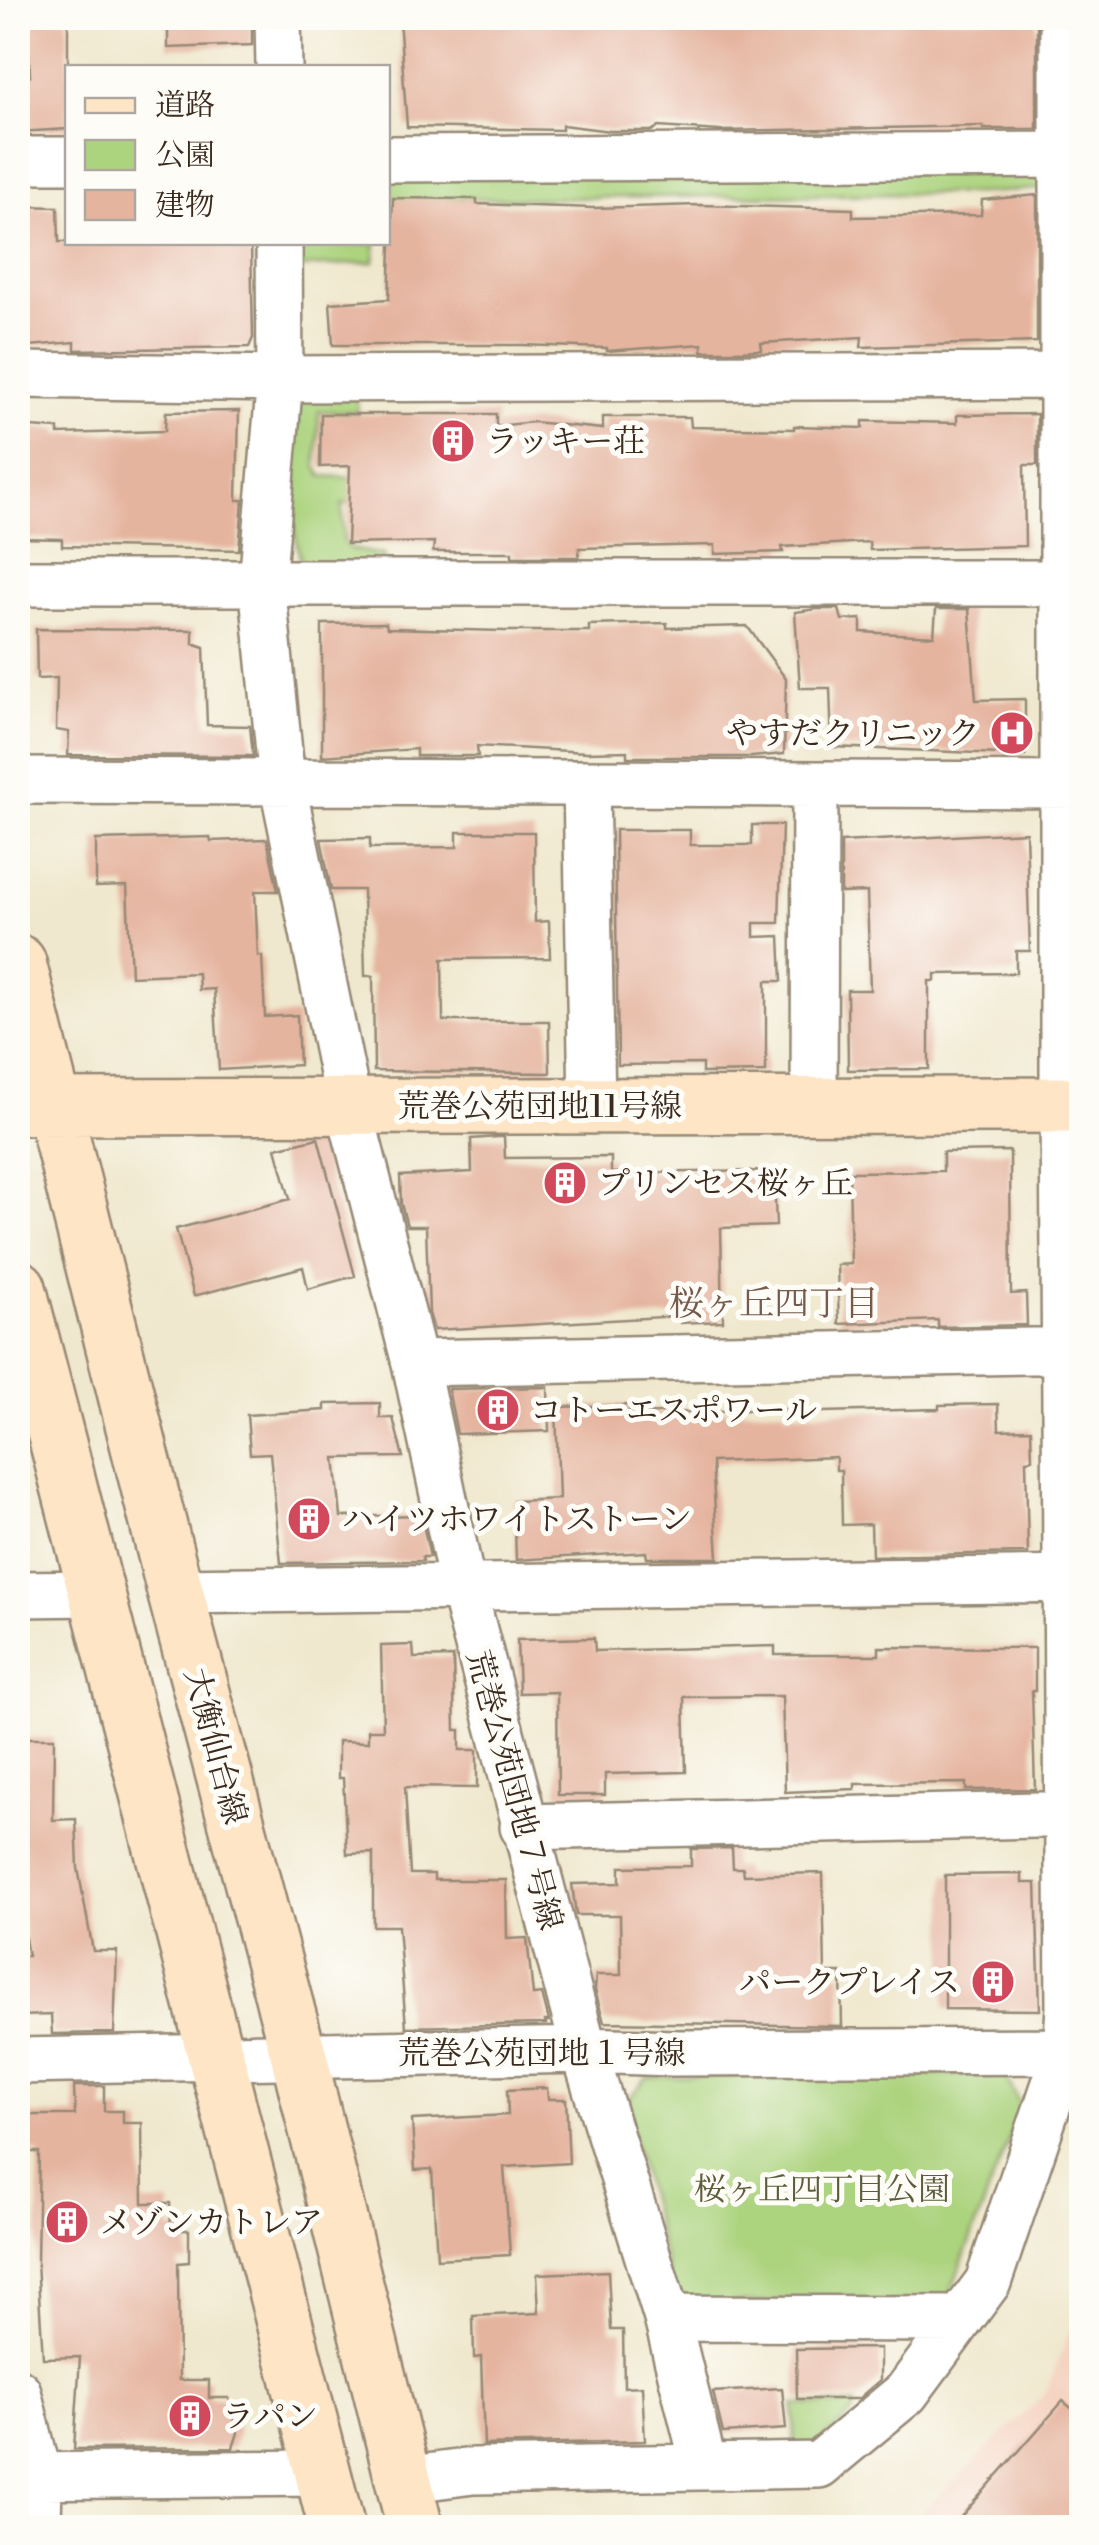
<svg xmlns="http://www.w3.org/2000/svg" width="1099" height="2545" font-family="'Libre Bodoni','Noto Serif JP',serif">
	<style>
		.built { fill: #f5d3c1 }
		.green { fill: #acd37e; stroke: #747e4e; stroke-width: 2.5 }
		.building { fill: #e5b49f }
		.lines { fill: none; stroke-linecap: round; stroke-linejoin: round }
		.street-casing { stroke: #968976; stroke-width: 50 }
		.secondary-casing { stroke: #968976; stroke-width: 60 }
		.street { stroke: #fff; stroke-width: 45 }
		.secondary { stroke: #fde5c5; stroke-width: 55 }
		.labels { text-anchor: middle; stroke-width: 10; stroke-linejoin: round; paint-order: stroke }
		.poi-label { font-size: 32px; fill: #3b2a1e; stroke: #fdfcf7; text-anchor: start }
		.street-label { font-size: 32px; fill: #3b2a1e; stroke: #fdfcf7 }
		.park-label { font-size: 32px; fill: #5d5d3b; stroke: #fdfcf7 }
		.neighbourhood-label { font-size: 35px; fill: #765a4b; stroke: #fdfcf7 }
	</style>
	<rect width="100%" height="100%" fill="#fdfcf7"/>
	<filter id="ink" filterUnits="userSpaceOnUse"><feTurbulence type="fractalNoise" baseFrequency=".01" numOctaves="2"/><feDisplacementMap in="SourceGraphic" scale="20" xChannelSelector="R" yChannelSelector="G"/><feConvolveMatrix kernelMatrix="1 2 1 2 8 2 1 2 1" color-interpolation-filters="sRGB"/></filter>
	<filter id="wash" filterUnits="userSpaceOnUse"><feTurbulence type="fractalNoise" baseFrequency=".0048" numOctaves="4" result="noise"/><feDisplacementMap in="SourceGraphic" scale="40" xChannelSelector="R" yChannelSelector="G"/><feGaussianBlur stdDeviation="2.25" result="paint"/><feColorMatrix in="noise" values="0 0 0 0 0 0 0 0 0 0 0 0 0 0 0 0 0 1.4 0 .05"/><feComposite in="paint" operator="in"/></filter>
	<g filter="url(#wash)">
		<rect width="100%" height="100%" fill="#f0e8ce"/>
		<path class="built" d="M1081 2306V2527L905 2528 1044 2395Z"/>
		<path class="green" d="M1043 170 1047 188 988 193 388 200V175Z
			M298 243H376L374 262 298 268Z
			M356 394 358 412 319 411 316 467 322 476 407 480 406 502 342 504 344 543 351 549 383 555 387 568 315 570 300 559 289 501 294 401Z
			M1005 2074 1021 2107 946 2304 691 2302 672 2287 624 2104 647 2077Z
			M855 2404 853 2413 810 2450H794V2405Z"/>
		<g id="blocks">
			<path class="building" d="M27 18H68V129L18 132V76H30Z
				M168 18H252V45L168 48Z
				M399 18H1037V129H983V126L720 131 658 127 651 131H610L562 125V130L407 127Z
				M1037 195V342L861 347 862 337 761 343 762 350 736 351H702V344L607 351V348L522 345H333L330 303 389 299 393 198 477 199V204L594 208 699 205 853 209V217L981 215 982 200Z
				M18 206 58 207 59 242H251L253 338 249 347 75 350V342L18 347Z
				M239 411 237 500H243L239 550 62 546V539L18 538V426L58 429V434L165 431 166 412Z
				M321 414H496V426L533 422 603 429V417H690L691 427 794 429V426L863 428V421L957 423V415L1037 414V465H1024L1025 546 870 550 869 542 782 547 783 552 715 554V545L579 548V557H512V552H433L434 542 347 544 350 466 320 467Z
				M817 609H839L842 620 861 619V632L934 636 936 609H969L976 700 1025 699V755L832 747 830 688H800L795 612Z
				M386 623 387 628 504 631H589V625L667 623V628L747 626 786 679 784 754 751 757H627V751L587 752 477 746 478 756H416V749L322 756V624Z
				M36 629 193 630V643L204 647 207 725 250 726 253 756 68 755 69 732 56 730 57 678 37 679Z
				M752 825H782L779 923H754V937L780 936 782 981H766V1072L702 1073V1064L618 1065 615 830H690V845H752Z
				M457 832H534L535 922 549 921 550 958 442 959 443 1021H549L550 1073 374 1071 373 976H365L363 890H331L321 839 370 838V848L457 847Z
				M1026 832 1030 951H1016V973L935 974V981H929V1069L848 1070 847 990H870L867 892 841 893V842Z
				M210 837 211 841 267 839 278 891H255L258 956H262L265 1017 297 1015 299 1065 219 1070 214 989 199 990 198 973 131 976 127 886 96 887V840Z
				M498 1137H504L505 1158 611 1157V1173L774 1171 776 1226 721 1228 723 1321 680 1323 679 1316 434 1330 429 1313 426 1226H407L401 1203 400 1176 472 1172 471 1139Z
				M318 1138 355 1276 308 1289 303 1267 194 1296 176 1229 290 1199 276 1148Z
				M1010 1151 1011 1294 1026 1293 1027 1325 938 1327V1320L839 1324 837 1265 851 1264 849 1172 943 1171V1152Z
				M548 1387 549 1431 457 1434 448 1389Z
				M380 1403V1418H393L403 1457 335 1458 341 1517 421 1515 430 1557H422L423 1561 281 1563 270 1453 250 1454 247 1415 325 1410V1404Z
				M998 1404 999 1430 1031 1429 1032 1459 1026 1460 1028 1553 872 1556 871 1524 842 1525 841 1470H836V1457L712 1462 718 1558H647L646 1552 516 1560 514 1501 559 1499 556 1407 629 1405V1414L784 1409V1413L939 1409V1405Z
				M594 1638 595 1651 775 1646V1655H879V1647L1035 1648V1691H1032L1035 1789 966 1790V1783L855 1784V1789L785 1792 782 1696 684 1697 686 1772 605 1774V1795H558L557 1692 519 1693 517 1640Z
				M413 1645 414 1658 453 1657 455 1730H460V1750H477V1788L405 1787 410 1874H434V1880H506L507 1939 527 1938 533 1995 542 1994 549 2021H545L546 2024 406 2027 398 1926H373V1853L347 1854 343 1778H338V1741L368 1742V1730H383L381 1646Z
				M18 1738H54L53 1820 76 1819 78 1868 93 1951H117L114 2033 52 2034 51 2015 18 2016V1956H28L18 1896Z
				M732 1848 733 1868H743L744 1875 823 1873 825 1973H841L842 2026 604 2022 595 1990 596 1975H621L620 1915H576L572 1884 620 1883V1867L691 1866V1849Z
				M1022 1874V1883H1036L1040 2010 945 2009V1875Z
				M74 2086H104V2111H123V2123H142L143 2203H170L171 2230H189V2262L178 2263 179 2380H209V2398H229L238 2433 233 2448 74 2449 80 2357 43 2358 37 2262 39 2152H18V2115H75Z
				M547 2088 548 2099H566L569 2163 504 2167 510 2255 437 2259 432 2169 415 2170 412 2120 508 2115 507 2090Z
				M608 2271 611 2330H623L624 2387 642 2386 645 2441 484 2445 481 2357 474 2358 473 2316 539 2313 537 2274Z
				M880 2348V2380L858 2399H797L796 2349Z
				M782 2388 786 2429 723 2433 713 2392Z
				M1063 2401 1082 2417V2528H951Z"/>
		</g>
	</g>
	<g filter="url(#ink)">
		<use href="#blocks" fill-opacity="0" stroke="#968976" stroke-width="2.5"/>
		<g class="lines">
			<defs>
				<path id="street" d="M278 18 279 68
					M388 159 1063 155
					M18 160H68
					M279 242 280 379 262 583 282 781 349 1107 415 1363 463 1588 584 2050 667 2318 704 2466
					M18 375 280 379 1064 376
					M18 583H1063
					M18 781 1082 785
					M586 783 592 1106
					M814 1105 815 784
					M415 1363 1082 1350
					M175 1591 1082 1579
					M18 1594 96 1593
					M523 1827 1082 1814
					M18 2061 584 2050 673 2053 1066 2051
					M667 2318 960 2319
					M18 2392 39 2476 38 2528
					M18 2476 323 2473
					M403 2480 473 2471 819 2465 906 2393 988 2282 1066 2051 1069 2008 1063 1105V18"/>
				<path id="secondary" d="M18 963 175 1591 299 2057 415 2528
					M20 1107 1082 1105
					M18 1288 337 2528"/>
			</defs>
			<use href="#street" class="street-casing"/>
			<use href="#secondary" class="secondary-casing"/>
			<use href="#street" class="street"/>
			<use href="#secondary" class="secondary"/>
		</g>
	</g>
	<defs>
		<symbol id="building-disc" viewBox="-11 -11 22 22"><circle r="9.5" fill="#d1495b" stroke="#fdfcf7"/><path d="M-4-6H4V6H1V3H-1V6H-4ZM-2.5-4.3h1.7v1.8h-1.7ZM.8-4.3h1.7v1.8H.8ZM-2.5-1h1.7V.8h-1.7ZM.8-1h1.7V.8H.8Z" fill="#fff"/></symbol>
		<symbol id="hospital-disc" viewBox="-11 -11 22 22"><circle r="9.5" fill="#d1495b" stroke="#fdfcf7"/><path d="M-5-5h3v3.5h4V-5h3V5h-3V1.5h-4V5h-3Z" fill="#fff"/></symbol>
	</defs>
	<g fill-rule="evenodd">
		<use href="#building-disc" x="428" y="416" width="50" height="50"/>
		<use href="#hospital-disc" x="987" y="708" width="50" height="50"/>
		<use href="#building-disc" x="540" y="1158" width="50" height="50"/>
		<use href="#building-disc" x="473" y="1385" width="50" height="50"/>
		<use href="#building-disc" x="284" y="1494" width="50" height="50"/>
		<use href="#building-disc" x="968" y="1957" width="50" height="50"/>
		<use href="#building-disc" x="42" y="2197" width="50" height="50"/>
		<use href="#building-disc" x="165" y="2391" width="50" height="50"/>
	</g>
	<g class="labels">
		<g class="poi-label">
			<text x="486" y="452">ラッキー荘</text>
			<text x="980" y="744" text-anchor="end">やすだクリニック</text>
			<text x="598" y="1194">プリンセス桜ヶ丘</text>
			<text x="530" y="1421">コトーエスポワール</text>
			<text x="342" y="1530">ハイツホワイトストーン</text>
			<text x="960" y="1993" text-anchor="end">パークプレイス</text>
			<text x="100" y="2233">メゾンカトレア</text>
			<text x="222" y="2427">ラパン</text>
		</g>
		<g class="street-label">
			<text x="540" y="1117">荒巻公苑団地11号線</text>
			<text transform="translate(216 1746) rotate(75)" y="11">大衡仙台線</text>
			<text transform="translate(515 1790) rotate(75)" y="11">荒巻公苑団地７号線</text>
			<text x="542" y="2064">荒巻公苑団地１号線</text>
		</g>
		<g class="park-label">
			<text x="822" y="2200">桜ヶ丘四丁目公園</text>
		</g>
		<g class="neighbourhood-label">
			<text x="774" y="1315">桜ヶ丘四丁目</text>
		</g>
	</g>
	<rect width="1099" height="2545" fill="none" stroke="#fdfcf7" stroke-width="60"/>
	<rect x="65" y="65" width="325" height="180" fill="#fdfcf7" stroke="#afa8a0" stroke-width="2.5"/>
	<rect x="85" y="98" width="50" height="15" fill="#fde5c5" stroke="#afa8a0" stroke-width="2.5"/>
	<text x="155" y="115" font-size="30" fill="#3b2a1e">道路</text>
	<rect x="85" y="140" width="50" height="30" fill="#acd37e" stroke="#afa8a0" stroke-width="2.5"/>
	<text x="155" y="165" font-size="30" fill="#3b2a1e">公園</text>
	<rect x="85" y="190" width="50" height="30" fill="#e5b49f" stroke="#afa8a0" stroke-width="2.5"/>
	<text x="155" y="215" font-size="30" fill="#3b2a1e">建物</text>
</svg>
